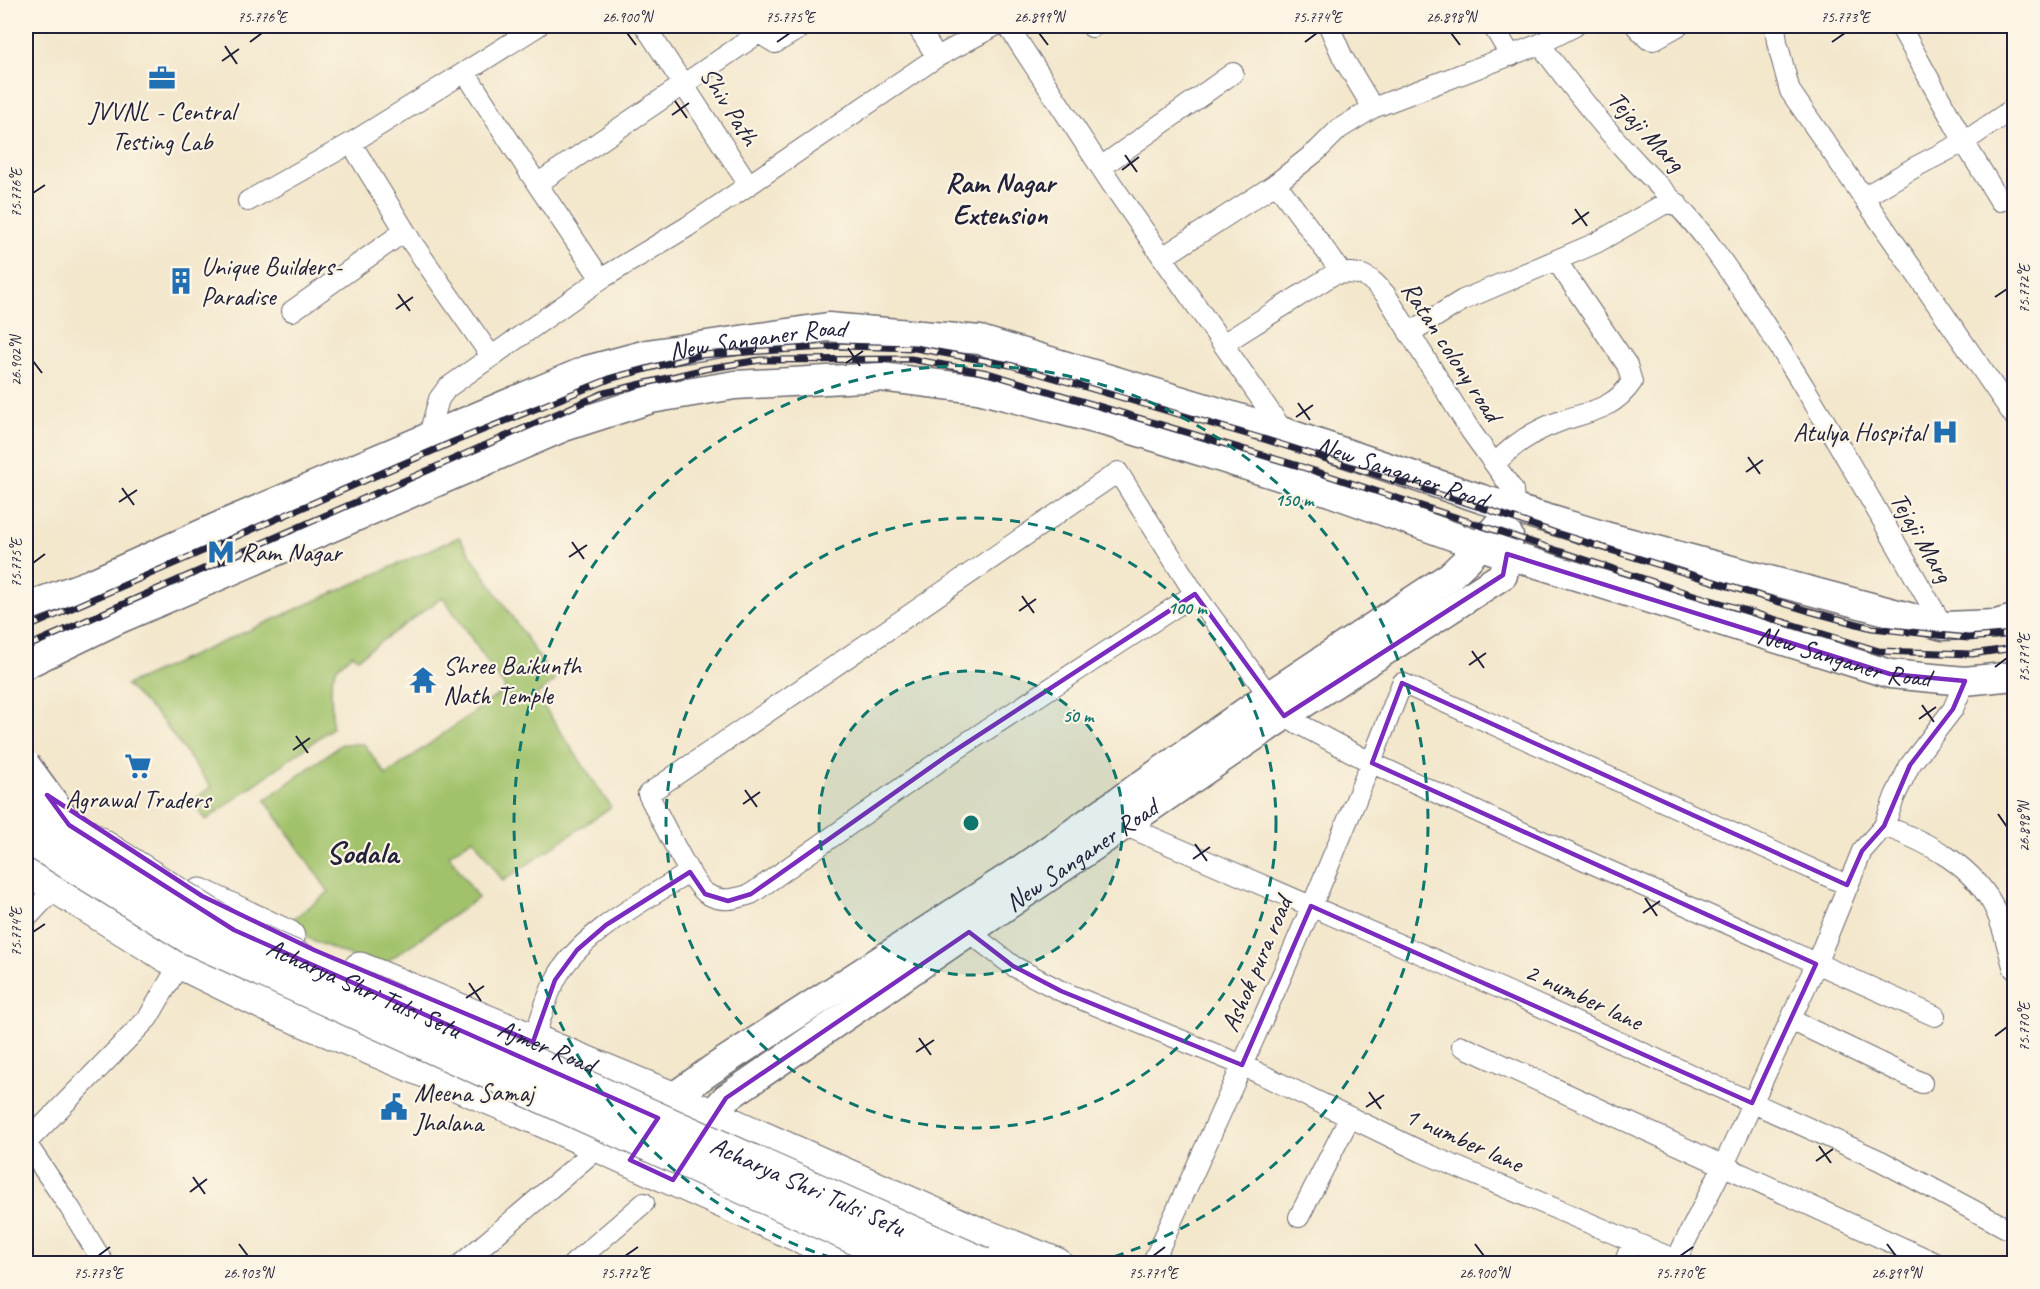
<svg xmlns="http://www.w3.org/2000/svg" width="2040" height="1289" font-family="Caveat,sans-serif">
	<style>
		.green { fill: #a1c26a; stroke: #627252; stroke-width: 1.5 }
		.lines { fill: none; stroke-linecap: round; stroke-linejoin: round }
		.minor-casing { stroke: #6b676e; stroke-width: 22 }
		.secondary-casing { stroke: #6b676e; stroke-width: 31 }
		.trunk-casing { stroke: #6b676e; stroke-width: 35 }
		.minor { stroke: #fff; stroke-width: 20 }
		.secondary { stroke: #fff; stroke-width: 28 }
		.trunk { stroke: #fff; stroke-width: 33 }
		.rail-casing { stroke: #22223b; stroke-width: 7 }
		.rail { stroke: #fcf5e5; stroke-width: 4.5; stroke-dasharray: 14; stroke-linecap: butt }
		.secondary-bridge-casing { stroke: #6b676e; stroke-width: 31; stroke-linecap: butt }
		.trunk-bridge-casing { stroke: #6b676e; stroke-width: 35; stroke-linecap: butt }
		.secondary-bridge { stroke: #fff; stroke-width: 28 }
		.trunk-bridge { stroke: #fff; stroke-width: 33 }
		.marked { fill: none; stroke: #7b2cbf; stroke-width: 4.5; stroke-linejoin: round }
		.ticks { fill: none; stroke: #22223b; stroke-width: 2 }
		.ring { fill: none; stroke: #0f766e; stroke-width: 3; stroke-dasharray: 10 8 }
		.labels { text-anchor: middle; stroke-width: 4.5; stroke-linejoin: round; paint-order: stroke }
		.street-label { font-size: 26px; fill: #22223b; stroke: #fcf5e5 }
		.poi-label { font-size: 26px; fill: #22223b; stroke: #fcf5e5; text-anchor: start }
		.quarter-label { font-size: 28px; font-weight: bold; fill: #22223b; stroke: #fcf5e5 }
		.district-label { font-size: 32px; font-weight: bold; fill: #22223b; stroke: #fcf5e5 }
		.centre { fill: #0f766e; stroke: #fcf5e5; stroke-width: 3 }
		.ring-label { font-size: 18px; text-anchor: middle; font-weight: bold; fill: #0f766e; stroke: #fcf5e5; stroke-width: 4.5; stroke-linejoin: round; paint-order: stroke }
		.neatline { fill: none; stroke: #22223b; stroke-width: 2 }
		.ticks-label { font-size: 15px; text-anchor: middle; fill: #22223b }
	</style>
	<rect width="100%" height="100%" fill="#fcf5e5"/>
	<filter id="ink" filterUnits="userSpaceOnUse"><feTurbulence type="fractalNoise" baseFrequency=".0167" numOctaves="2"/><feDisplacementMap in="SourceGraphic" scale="12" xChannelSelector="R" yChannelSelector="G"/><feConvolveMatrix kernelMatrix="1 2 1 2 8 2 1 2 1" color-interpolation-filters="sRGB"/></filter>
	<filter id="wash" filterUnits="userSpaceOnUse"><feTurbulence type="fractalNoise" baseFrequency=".008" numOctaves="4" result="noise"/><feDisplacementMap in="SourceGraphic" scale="24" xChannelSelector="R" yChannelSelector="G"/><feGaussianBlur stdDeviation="1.35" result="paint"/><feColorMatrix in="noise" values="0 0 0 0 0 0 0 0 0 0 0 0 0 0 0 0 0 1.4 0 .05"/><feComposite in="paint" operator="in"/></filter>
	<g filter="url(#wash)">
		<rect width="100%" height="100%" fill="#f3e7cc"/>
		<path class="green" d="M459 537 555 681 536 695 611 807 503 881 473 838 449 855 478 898 378 968 282 927 329 892 265 800 342 744H364L386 775 506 689 443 597 358 658 352 654C347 659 338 665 335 671 327 687 334 710 332 728L206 820 191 801 211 787 161 719 126 685Z"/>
	</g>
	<g filter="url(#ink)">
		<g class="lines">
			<defs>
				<path id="minor" d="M645 26 749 185
					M917 26 937 57
					M1008 26 1111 183 1284 432
					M1329 26 1343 58 1373 108
					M1493 26 1511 56
					M1636 26 1648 39 1653 40 1678 26
					M1775 26 1777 42 1790 91 2014 416
					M1900 26 1964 142 2000 201
					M1092 27 1094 26
					M1540 44 1575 26
					M465 72 538 26
					M1101 167 1233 73
					M1276 183 1342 273
					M537 184 759 33 775 43 804 26
					M1864 197 1917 166 1964 142 2014 108
					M248 201 351 143
					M1163 257 1274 185 1317 151 1339 129 1373 108 1540 44C1570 85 1602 126 1637 163 1663 191 1690 216 1712 247 1799 368 1869 498 1943 626
					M292 311 405 231
					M1409 333 1463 300 1596 243 1664 204 1677 203
					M1223 344 1334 274C1363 271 1367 274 1386 295L1470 430 1513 490 1514 507
					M491 356 413 244 351 143 465 72 537 184 601 279
					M428 438 439 399 447 388 601 279 687 227 937 57 995 26
					M1495 464C1513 444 1535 430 1561 421 1590 411 1613 410 1632 382L1627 365 1556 260
					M1195 594 1118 472 648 794C657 811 694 888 707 894 724 903 734 899 751 894L948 755 1195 594 1284 716 1372 763 1506 825 1935 1016
					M1124 825 1502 989 1881 1161 2014 1232
					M1884 826C1928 842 1975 866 1996 911 2004 929 2008 950 2014 969
					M26 919 56 887
					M969 932 1013 966 1061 991 1242 1065 1422 1152 1676 1260 1728 1156 1816 964 1862 851 1884 826 1895 796 1910 765 1953 709 1965 681
					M1791 1020 1922 1083
					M533 1042C540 1022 545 1000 555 981 577 935 647 899 690 872
					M1462 1046 1938 1264
					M26 1143 148 1018 180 963
					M26 1143 70 1208 104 1264
					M1299 1217 1350 1117
					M461 1264 600 1146
					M573 1264 644 1203
					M1152 1264C1240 1072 1327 880 1402 683L1847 885
					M1624 1264 1633 1241"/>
				<g id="secondary">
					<path id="s1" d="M26 607 92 583 224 524 587 370 647 354 828 327 980 340 1272 428 1482 499 1605 536 1724 568 1943 626 1996 624 2014 619"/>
					<path id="s2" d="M26 664 117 620 564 427 651 399 735 385 881 377 978 389 1110 423 1330 492 1480 546 1890 674 1965 681 2014 676"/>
					<path d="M661 1113 672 1098 711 1070 1023 868 1268 696 1450 576 1468 559 1514 507"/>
					<path id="s3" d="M700 1135 711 1115 726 1098 1284 716 1503 575 1509 536"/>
				</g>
				<g id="trunk">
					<path d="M26 868 167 956 265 1004 537 1118 862 1264"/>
					<path d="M200 895 288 937"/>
					<path id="s4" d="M360 969 672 1098 975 1232 1056 1264"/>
				</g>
			</defs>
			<use href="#minor" class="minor-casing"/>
			<use href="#secondary" class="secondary-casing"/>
			<use href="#trunk" class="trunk-casing"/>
			<use href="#minor" class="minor"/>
			<use href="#secondary" class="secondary"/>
			<use href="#trunk" class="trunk"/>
			<defs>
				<path id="rail" d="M26 628 453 442 612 378 700 355 841 346 915 348 1010 365 1267 440 1489 510 1556 533 1809 611 1872 628 1968 638 2014 634
					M26 647 604 393 705 369 760 360 911 359 988 373 1299 466 1681 591 1879 651 1972 654 2014 648"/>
			</defs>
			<use href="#rail" class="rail-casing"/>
			<use href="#rail" class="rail"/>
			<defs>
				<path id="secondary-bridge" d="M26 765 67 821"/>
				<g id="trunk-bridge">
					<path id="s5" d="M26 799 69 825 234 930 983 1264"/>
					<path d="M26 836 191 938 913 1264"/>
				</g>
			</defs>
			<use href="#secondary-bridge" class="secondary-bridge-casing"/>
			<use href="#trunk-bridge" class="trunk-bridge-casing"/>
			<use href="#secondary-bridge" class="secondary-bridge"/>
			<use href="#trunk-bridge" class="trunk-bridge"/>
		</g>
	</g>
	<path class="marked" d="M1507 554 1890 674 1965 681 1953 709 1910 765 1884 826 1862 851 1847 885 1402 683 1372 763 1816 964 1752 1103 1311 906 1242 1065 1061 991 1013 966 969 932 726 1098 673 1180 630 1160 658 1118 234 930 69 825 47 795 202 896 314 950 533 1042 555 980 577 950 606 925 690 872 705 894 728 901 751 894 948 755 1195 594 1284 716 1503 575Z"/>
	<path class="ticks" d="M627 33 636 45M1039 33 1048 45M1451 33 1460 45M250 42 262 33M777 42 790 33M1305 42 1317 33M1832 42 1845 33M225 46 237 64M222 61 239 49M675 101 687 118M672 115 689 103M1125 155 1137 172M1122 170 1139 157M33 193 45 185M1575 209 1587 226M1572 224 1589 212M398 294 410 311M1995 297 2007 289M396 309 413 297M848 348 860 366M33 361 42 373M846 363 863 351M1298 403 1310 420M1296 417 1313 405M1748 457 1760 474M1746 472 1763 460M122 488 134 505M119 502 137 490M572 542 584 559M569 557 587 545M33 563 45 554M1022 596 1034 613M1019 611 1036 599M1472 651 1484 668M1469 665 1486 653M1995 667 2007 658M1922 705 1934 722M1919 719 1936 707M296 736 308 753M293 750 310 738M745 790 757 807M743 804 760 792M1998 814 2007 827M1195 844 1207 861M1193 859 1210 847M1645 898 1657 916M1643 913 1660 901M33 932 45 924M469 983 481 1001M466 998 484 986M1995 1036 2007 1027M919 1038 931 1055M916 1052 934 1040M1369 1092 1381 1109M1366 1107 1384 1095M1819 1146 1831 1163M1816 1161 1833 1149M193 1177 205 1194M190 1192 207 1179M239 1244 248 1256M1475 1244 1484 1256M1887 1244 1896 1256M98 1256 110 1247M625 1256 638 1247M1153 1256 1165 1247M1680 1256 1693 1247"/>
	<circle cx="971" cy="823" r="152" fill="#0f766e" fill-opacity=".12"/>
	<g class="ring">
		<circle cx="971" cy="823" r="152"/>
		<circle cx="971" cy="823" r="305"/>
		<path d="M849 1263A457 457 0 1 1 1093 1263"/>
	</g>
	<defs>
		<symbol id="office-bare" viewBox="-9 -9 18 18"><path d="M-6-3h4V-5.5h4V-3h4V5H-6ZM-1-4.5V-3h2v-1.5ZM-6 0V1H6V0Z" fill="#1f6fb2" stroke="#fcf5e5" stroke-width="2.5" paint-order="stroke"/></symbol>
		<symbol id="building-bare" viewBox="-9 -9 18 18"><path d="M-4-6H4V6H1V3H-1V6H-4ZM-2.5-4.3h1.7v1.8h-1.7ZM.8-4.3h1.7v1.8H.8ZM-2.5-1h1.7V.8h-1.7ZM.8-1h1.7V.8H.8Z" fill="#1f6fb2" stroke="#fcf5e5" stroke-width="2.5" paint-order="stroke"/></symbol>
		<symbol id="hospital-bare" viewBox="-9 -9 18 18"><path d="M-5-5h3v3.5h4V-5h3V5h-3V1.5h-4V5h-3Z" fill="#1f6fb2" stroke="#fcf5e5" stroke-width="2.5" paint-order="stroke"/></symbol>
		<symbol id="metro-bare" viewBox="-9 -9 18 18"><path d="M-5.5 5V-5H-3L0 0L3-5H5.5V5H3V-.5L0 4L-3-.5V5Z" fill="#1f6fb2" stroke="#fcf5e5" stroke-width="2.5" paint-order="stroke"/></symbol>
		<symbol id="temple-bare" viewBox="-9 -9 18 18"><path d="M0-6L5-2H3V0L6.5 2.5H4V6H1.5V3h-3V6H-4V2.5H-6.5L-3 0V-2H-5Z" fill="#1f6fb2" stroke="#fcf5e5" stroke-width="2.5" paint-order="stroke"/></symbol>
		<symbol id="supermarket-bare" viewBox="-9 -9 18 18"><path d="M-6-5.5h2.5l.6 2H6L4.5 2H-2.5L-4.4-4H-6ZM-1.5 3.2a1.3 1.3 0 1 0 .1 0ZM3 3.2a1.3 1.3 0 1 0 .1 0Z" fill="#1f6fb2" stroke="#fcf5e5" stroke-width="2.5" paint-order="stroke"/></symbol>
		<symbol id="civic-bare" viewBox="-9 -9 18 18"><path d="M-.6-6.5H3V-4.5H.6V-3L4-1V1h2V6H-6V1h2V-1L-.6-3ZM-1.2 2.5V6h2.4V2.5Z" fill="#1f6fb2" stroke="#fcf5e5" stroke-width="2.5" paint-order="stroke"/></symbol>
	</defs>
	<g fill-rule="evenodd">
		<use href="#office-bare" x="143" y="59" width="38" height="38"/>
		<use href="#building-bare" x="162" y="262" width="38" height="38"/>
		<use href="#hospital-bare" x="1926" y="413" width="38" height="38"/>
		<use href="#metro-bare" x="202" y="533" width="38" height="38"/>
		<use href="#temple-bare" x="404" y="661" width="38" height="38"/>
		<use href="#supermarket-bare" x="119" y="747" width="38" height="38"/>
		<use href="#civic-bare" x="375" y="1088" width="38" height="38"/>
	</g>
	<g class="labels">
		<g class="street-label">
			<text transform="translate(730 106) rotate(58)" y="9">Shiv Path</text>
			<text transform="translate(1647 131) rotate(47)" y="9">Tejaji Marg</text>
			<text dy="9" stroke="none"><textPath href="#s1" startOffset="783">New Sanganer Road</textPath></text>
			<text transform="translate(1452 351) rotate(57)" y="9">Ratan colony road</text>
			<text dy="9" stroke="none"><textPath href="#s1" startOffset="1449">New Sanganer Road</textPath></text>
			<text transform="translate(1922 537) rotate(60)" y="9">Tejaji Marg</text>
			<text dy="9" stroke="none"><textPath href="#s2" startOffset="1916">New Sanganer Road</textPath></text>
			<text dy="9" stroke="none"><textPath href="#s3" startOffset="476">New Sanganer Road</textPath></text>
			<text transform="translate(1256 964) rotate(-67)" y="9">Ashok pura road</text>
			<text dy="9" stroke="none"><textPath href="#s5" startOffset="388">Acharya Shri Tulsi Setu</textPath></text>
			<text transform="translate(1584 996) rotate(25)" y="9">2 number lane</text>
			<text dy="9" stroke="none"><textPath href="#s4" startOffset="202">Ajmer Road</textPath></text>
			<text transform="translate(1464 1139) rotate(24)" y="9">1 number lane</text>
			<text dy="9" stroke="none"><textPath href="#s5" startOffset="874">Acharya Shri Tulsi Setu</textPath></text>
		</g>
		<g class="poi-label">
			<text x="162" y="120" text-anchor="middle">JVVNL - Central<tspan x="162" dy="30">Testing Lab</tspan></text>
			<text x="201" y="275">Unique Builders-<tspan x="201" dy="30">Paradise</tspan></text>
			<text x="1925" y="441" text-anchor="end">Atulya Hospital</text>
			<text x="241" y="561">Ram Nagar</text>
			<text x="443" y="674">Shree Baikunth<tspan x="443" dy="30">Nath Temple</tspan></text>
			<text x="138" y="808" text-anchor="middle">Agrawal Traders</text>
			<text x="414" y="1101">Meena Samaj<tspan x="414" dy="30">Jhalana</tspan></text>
		</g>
		<g class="quarter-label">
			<text x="1000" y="192">Ram Nagar<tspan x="1000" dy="32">Extension</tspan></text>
		</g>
		<g class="district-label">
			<text x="362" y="863">Sodala</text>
		</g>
	</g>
	<circle cx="971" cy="823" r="9" class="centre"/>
	<g class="ring-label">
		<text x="1294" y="506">150 m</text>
		<text x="1187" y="614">100 m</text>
		<text x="1078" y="722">50 m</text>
	</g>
	<rect width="2040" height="1289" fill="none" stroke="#fcf5e5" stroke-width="66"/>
	<rect x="33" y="33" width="1974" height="1223" class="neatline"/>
	<g class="ticks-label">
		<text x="262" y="22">75.776°E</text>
		<text x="627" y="22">26.900°N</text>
		<text x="790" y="22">75.775°E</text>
		<text x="1039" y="22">26.899°N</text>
		<text x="1317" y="22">75.774°E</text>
		<text x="1451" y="22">26.898°N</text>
		<text x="1845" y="22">75.773°E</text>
		<text transform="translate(16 193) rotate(-90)" y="5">75.776°E</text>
		<text transform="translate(2024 289) rotate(-90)" y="5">75.772°E</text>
		<text transform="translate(16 361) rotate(-90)" y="5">26.902°N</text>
		<text transform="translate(16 563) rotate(-90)" y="5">75.775°E</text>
		<text transform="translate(2024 658) rotate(-90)" y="5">75.771°E</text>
		<text transform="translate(2024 827) rotate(-90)" y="5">26.898°N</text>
		<text transform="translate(16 932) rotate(-90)" y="5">75.774°E</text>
		<text transform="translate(2024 1027) rotate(-90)" y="5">75.770°E</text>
		<text x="98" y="1278">75.773°E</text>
		<text x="248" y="1278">26.903°N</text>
		<text x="625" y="1278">75.772°E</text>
		<text x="1153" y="1278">75.771°E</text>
		<text x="1484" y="1278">26.900°N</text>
		<text x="1680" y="1278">75.770°E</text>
		<text x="1896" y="1278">26.899°N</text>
	</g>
</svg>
